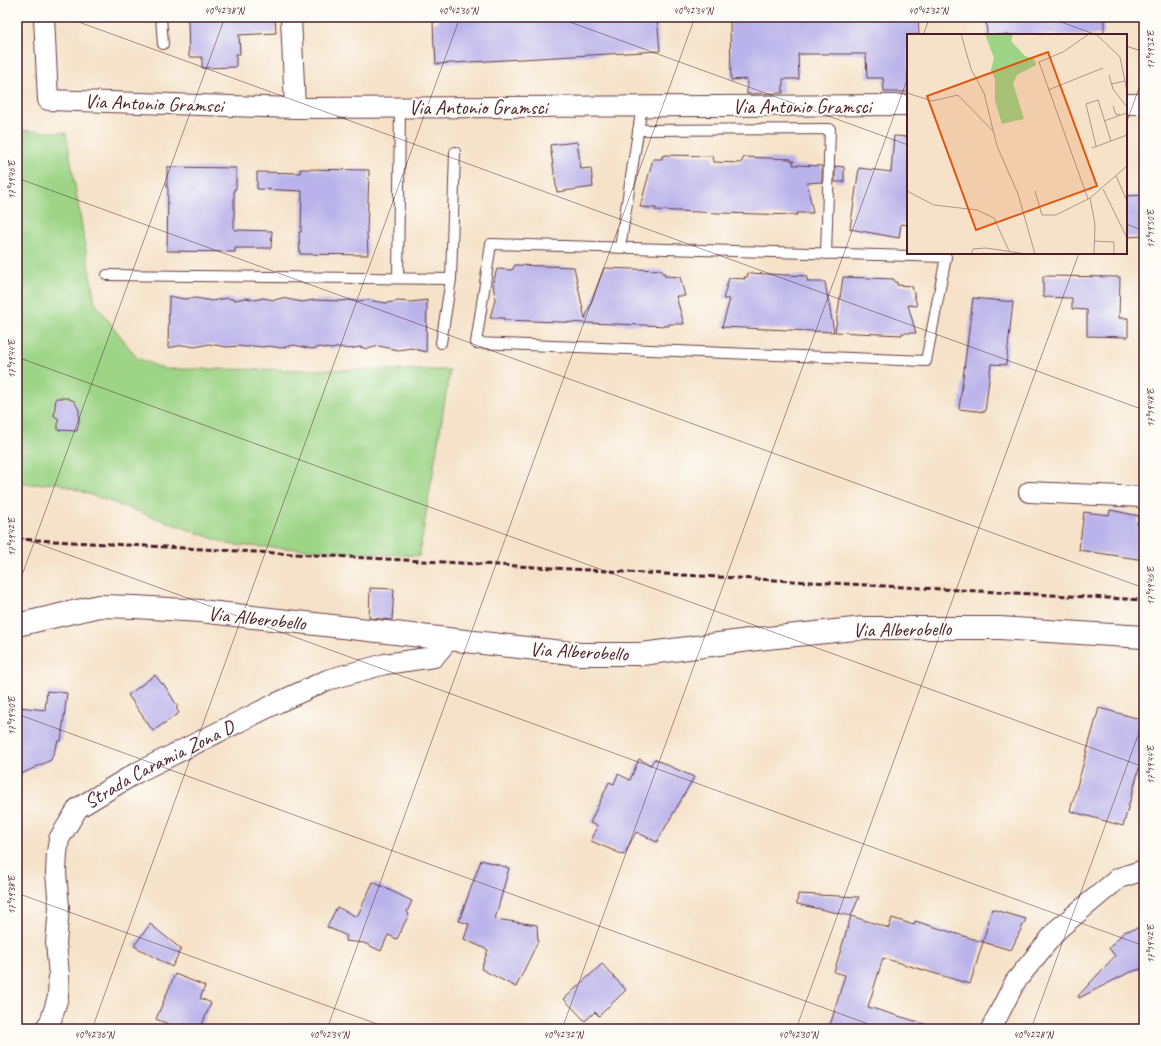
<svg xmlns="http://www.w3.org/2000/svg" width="1161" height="1046" font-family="Caveat,sans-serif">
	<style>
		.green { fill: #9dd486; stroke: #747a58 }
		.building { fill: #bab2ea }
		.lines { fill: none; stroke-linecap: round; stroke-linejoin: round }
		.service-casing { stroke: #643c43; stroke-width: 12 }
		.minor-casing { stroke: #643c43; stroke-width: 22 }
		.primary-casing { stroke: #643c43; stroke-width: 24 }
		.service { stroke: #fff; stroke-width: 10 }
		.minor { stroke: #fff; stroke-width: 20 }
		.primary { stroke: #fff; stroke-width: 22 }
		.rail { stroke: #4a1f2b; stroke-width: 3; stroke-dasharray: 6 3; stroke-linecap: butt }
		.ticks { fill: none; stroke: #4a1f2b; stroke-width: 1; stroke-opacity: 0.45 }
		.labels { text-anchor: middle; stroke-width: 4; stroke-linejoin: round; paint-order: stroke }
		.street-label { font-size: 20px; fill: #4a1f2b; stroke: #fdfcf7 }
		.inset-road { fill: none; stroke: #b19489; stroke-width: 1 }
		.view { fill: #e0560e; fill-opacity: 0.15; stroke: #e0560e; stroke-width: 2 }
		.inset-edge { fill: none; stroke: #4a1f2b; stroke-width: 2 }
		.neatline { fill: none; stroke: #4a1f2b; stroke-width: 1.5 }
		.ticks-label { font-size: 10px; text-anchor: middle; fill: #4a1f2b }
	</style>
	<rect width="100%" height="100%" fill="#fdfcf7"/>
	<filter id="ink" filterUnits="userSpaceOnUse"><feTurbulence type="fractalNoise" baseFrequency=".025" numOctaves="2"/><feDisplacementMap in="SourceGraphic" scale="8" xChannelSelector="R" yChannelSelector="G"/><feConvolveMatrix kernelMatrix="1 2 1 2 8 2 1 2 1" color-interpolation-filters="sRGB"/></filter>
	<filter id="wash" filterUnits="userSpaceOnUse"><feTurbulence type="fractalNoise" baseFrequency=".012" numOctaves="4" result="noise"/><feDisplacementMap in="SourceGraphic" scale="16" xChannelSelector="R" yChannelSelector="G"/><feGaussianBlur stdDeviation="0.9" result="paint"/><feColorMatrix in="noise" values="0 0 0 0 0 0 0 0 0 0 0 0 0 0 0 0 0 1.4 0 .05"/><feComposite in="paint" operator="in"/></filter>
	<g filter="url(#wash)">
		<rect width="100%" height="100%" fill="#f5e2c8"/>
		<path class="green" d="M17 130 66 133 95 303 137 358 165 369 450 370 419 556 231 545 58 483 17 485Z"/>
		<g id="blocks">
			<path class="building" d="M188 17H275L276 33 239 35 240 54H236V67L202 68V57H189Z
				M462 17H657L660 51 436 64 435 47H434L433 22H438L437 18Z
				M745 17H918L919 35H908V92H884L883 78H867L866 54H798L799 79H783V93L747 94V79L731 80 730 21H745Z
				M986 17H1104V35H987Z
				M894 136 908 137V225L901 224 899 238 850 229 859 168 891 172Z
				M577 142 581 169 591 168 593 187 557 192 550 145Z
				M664 155 713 156 714 162 741 163 744 157 791 159V161H794L793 165 822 166V182L807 183 813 213H797V215L719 213 655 210 656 208 640 207 653 159H662V156H664Z
				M835 166 844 167V182H835Z
				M167 167 236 168V189H234V230L272 231 271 248H235V252L167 251 168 188H167Z
				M300 169 369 170 367 232 368 255 300 254 299 232H301L302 191 257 189V172L300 173Z
				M1144 195V236L1126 237V196Z
				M515 265 574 267 585 319 604 268 662 270V273H665L664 276 680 277 685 296H676L684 324H669V326L504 320V318H490L495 300 493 282 497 269 512 270Z
				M748 273 806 276 808 282H825L834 332 722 327 730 299H723L729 278 745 279 744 277H747Z
				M1043 276 1120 277 1119 318H1128V337L1087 336V310L1072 309V298L1043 297Z
				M843 277 894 279V282H897V285L912 286 917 306 908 305 916 333H902V335L835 332Z
				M169 296 184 299 196 298 212 301 228 298 235 300 246 298 255 300 263 298 274 300 282 298 302 302 313 300 341 301 349 300 356 301 367 300 386 303 399 301 411 302 427 300 426 352 411 348 398 350 379 346 367 349 360 347 348 349 340 347 331 349 320 347 312 349 294 345 281 348 269 346 262 347 254 346 246 347 239 346 227 347 209 344 195 347 183 345 168 348Z
				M973 298 1013 302 1006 365 991 364 985 412 959 409Z
				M56 398H67L74 401 79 410V422L77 431 58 430V418L54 416Z
				M1110 510 1139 516 1137 524 1144 526V560L1079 550 1084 512 1109 515Z
				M370 588 394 589 392 620 369 618Z
				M155 675 162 684 163 683 178 707 176 708 179 713 153 731 128 695Z
				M47 691 67 693 61 741H58L51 760 17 776V726L19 707 45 710Z
				M1099 708 1144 720V751L1123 826 1070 811Z
				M639 759 651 765 654 759 694 777 657 842 636 832 624 855 591 841 598 826 590 823 609 782 614 784 618 774 630 780Z
				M481 860 509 868 495 919 537 925 538 941 516 987 481 969 488 950 464 939 469 924 459 921Z
				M373 882 412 901 407 912 409 914 397 939 388 935 381 951 364 943 345 941 347 936 327 927 337 907 357 917Z
				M798 894 859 897 851 916 797 904Z
				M992 909 1026 919 1011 950 983 942Z
				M851 916 889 928 892 918 914 925 915 921 983 942 970 984 883 958 868 1007 925 1024V1029H829L845 975 834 972Z
				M150 924 181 949 172 967 134 946Z
				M1144 926V968L1128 973 1079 998 1078 996 1115 956 1109 948 1124 932Z
				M602 964 626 990 599 1016 595 1012 585 1021 564 999Z
				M175 974 205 986 200 998 211 1003 200 1029H181L156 1019Z"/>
		</g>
	</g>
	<g filter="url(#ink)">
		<use href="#blocks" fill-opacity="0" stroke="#643c43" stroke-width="1"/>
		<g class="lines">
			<defs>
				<path id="service" d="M161 17 163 44
					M638 130 830 129 826 254
					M491 244 946 257 926 361 476 343Z
					M620 248 642 106
					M107 275 451 279 455 152
					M398 278 400 107
					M441 343 451 279"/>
				<g id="minor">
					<path d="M44 17 48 100 295 108 908 105"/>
					<path d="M291 17 295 108"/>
					<path d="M1126 104H1144"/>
					<path d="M1029 492 1144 497"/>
					<path id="s1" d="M45 1029 51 1020 58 997 59 975 56 943 59 907 56 873 57 853 59 839 78 808 136 773 277 703 327 680 385 664 434 657 449 639"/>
					<path d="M991 1029 1015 982 1058 929 1119 878 1144 870"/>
				</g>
				<path id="primary" d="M17 625 99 606 135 607 200 611 580 654H642L757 639 864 628H1000L1144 637"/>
			</defs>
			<use href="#service" class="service-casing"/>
			<use href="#minor" class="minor-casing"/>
			<use href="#primary" class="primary-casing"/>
			<use href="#service" class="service"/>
			<use href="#minor" class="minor"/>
			<use href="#primary" class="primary"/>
			<path class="rail" d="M17 539 1144 600"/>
		</g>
	</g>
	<path class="ticks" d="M65 17 1144 410M556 17 908 145M1047 17 1097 35M923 35 930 17M1126 46 1144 52M1126 124 1144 74M17 178 1144 588M1126 224 1144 231M17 357 1144 767M17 536 1144 946M17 589 225 17M17 714 882 1029M17 893 391 1029M92 1029 460 17M327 1029 695 17M562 1029 908 77M796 1029 1079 253M1031 1029 1144 719"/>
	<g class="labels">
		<g class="street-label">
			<text transform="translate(154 103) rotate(2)" y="7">Via Antonio Gramsci</text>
			<text x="802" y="113">Via Antonio Gramsci</text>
			<text x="478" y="114">Via Antonio Gramsci</text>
			<text transform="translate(257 618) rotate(6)" y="7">Via Alberobello</text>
			<text transform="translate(902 629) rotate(-1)" y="7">Via Alberobello</text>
			<text transform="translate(579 651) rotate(3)" y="7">Via Alberobello</text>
			<text dy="7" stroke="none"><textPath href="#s1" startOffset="322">Strada Caramia Zona D</textPath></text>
		</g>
	</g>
	<g transform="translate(907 34)">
		<rect width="220" height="220" fill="#f5e2c8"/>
		<path d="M78 0H106L104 7 118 22 127 25 129 31 110 41 106 49 117 85 95 90 88 67V45L84 36 87 24Z" fill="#9dd486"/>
		<path class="inset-road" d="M54 0 64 35 77 59 90 112 111 160 128 220M189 0 213 23 220 57M202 41 206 55 220 73M204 50 218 47M141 56 196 34M0 59 25 67 51 61 86 97M206 72 209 81 213 80M197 87 220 79M189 112 179 70 191 66 204 107M185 114 220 101M209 142 220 167M196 155 220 204M0 157 27 171 70 176 87 184 102 217M128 157 135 181H149L183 164 220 132M183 164 188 190 187 220M181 165 132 28 156 18 182 0M187 207 207 208V220M64 220 66 215 79 214 120 220"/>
		<path class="view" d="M141 18 190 152 69 196 20 62Z"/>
		<rect width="220" height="220" class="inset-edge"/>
	</g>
	<rect width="1161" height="1046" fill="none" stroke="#fdfcf7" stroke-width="44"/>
	<rect x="22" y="22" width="1117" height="1002" class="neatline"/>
	<g class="ticks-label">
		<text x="224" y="14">40°42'38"N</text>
		<text x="458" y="14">40°42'36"N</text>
		<text x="693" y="14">40°42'34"N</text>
		<text x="928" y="14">40°42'32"N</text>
		<text transform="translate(1150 50) rotate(-90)" y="4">17°19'52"E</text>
		<text transform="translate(11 180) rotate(-90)" y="4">17°19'46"E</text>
		<text transform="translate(1150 229) rotate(-90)" y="4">17°19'50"E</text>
		<text transform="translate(11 359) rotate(-90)" y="4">17°19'44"E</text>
		<text transform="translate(1150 408) rotate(-90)" y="4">17°19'48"E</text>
		<text transform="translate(11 537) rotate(-90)" y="4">17°19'42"E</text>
		<text transform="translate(1150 586) rotate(-90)" y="4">17°19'46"E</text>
		<text transform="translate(11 716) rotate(-90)" y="4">17°19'40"E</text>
		<text transform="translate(1150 765) rotate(-90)" y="4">17°19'44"E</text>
		<text transform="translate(11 895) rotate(-90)" y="4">17°19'38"E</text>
		<text transform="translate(1150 944) rotate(-90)" y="4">17°19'42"E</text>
		<text x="94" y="1038">40°42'36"N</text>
		<text x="329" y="1038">40°42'34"N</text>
		<text x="563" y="1038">40°42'32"N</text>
		<text x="798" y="1038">40°42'30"N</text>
		<text x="1033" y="1038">40°42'28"N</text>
	</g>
</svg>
